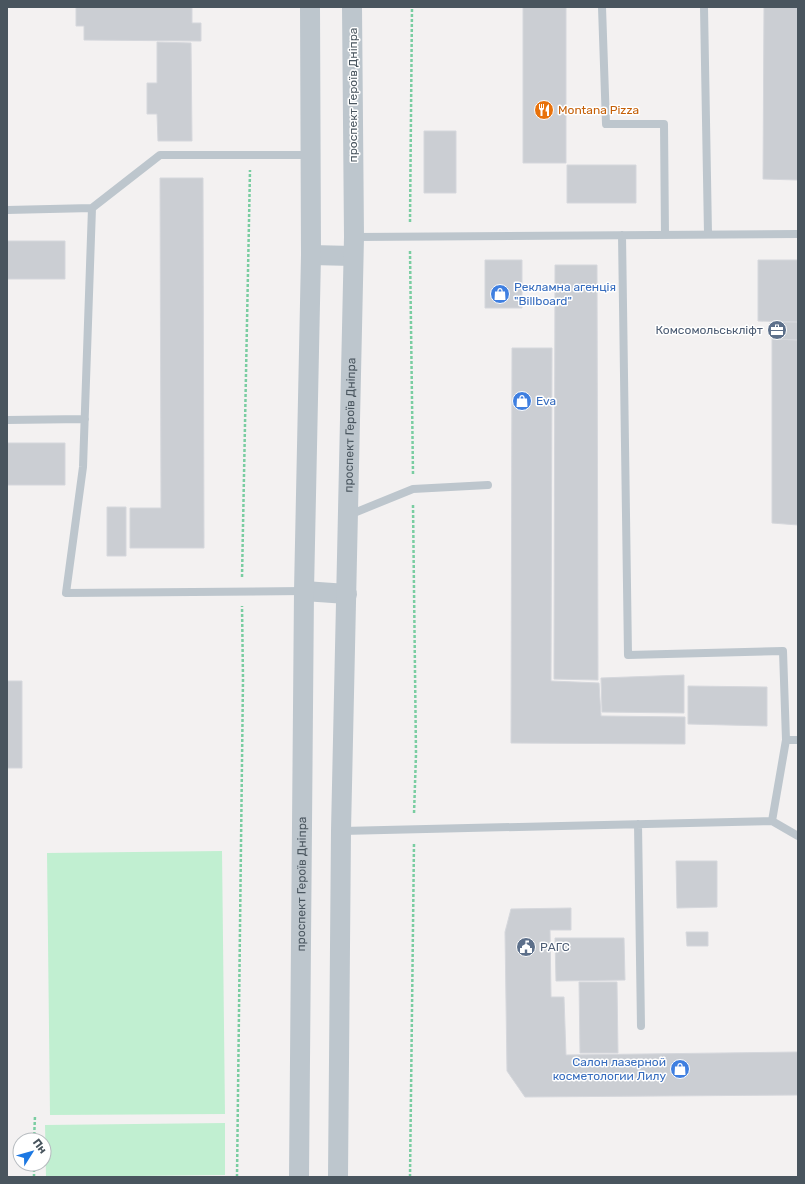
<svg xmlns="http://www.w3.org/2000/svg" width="805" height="1184" font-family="Rubik,sans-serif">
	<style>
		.green { fill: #c1efd1 }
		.building { fill: #cbced3; stroke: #d5d7dc }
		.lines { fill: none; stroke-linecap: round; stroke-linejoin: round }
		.path { stroke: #79cda1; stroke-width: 2.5; stroke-dasharray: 3 2; stroke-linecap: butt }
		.service { stroke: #bdc6cd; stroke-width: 8 }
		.tertiary { stroke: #bdc6cd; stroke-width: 20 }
		.labels { text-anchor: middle; stroke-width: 3; stroke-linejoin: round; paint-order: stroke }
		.street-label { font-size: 12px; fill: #49555e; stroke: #fff }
		.food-label { font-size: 12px; fill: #c56008; stroke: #fff; text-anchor: start }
		.shop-label { font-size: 12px; fill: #366cbe; stroke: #fff; text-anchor: start }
		.service-label { font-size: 12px; fill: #4e5e75; stroke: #fff; text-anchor: end }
	</style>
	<rect width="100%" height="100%" fill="#f3f1f1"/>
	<path class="green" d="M222 851 225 1114 50 1115 47 853Z
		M225 1123V1175L46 1177 45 1125Z"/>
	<path class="building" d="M76 7H192V23H201V41L84 40V26H76Z
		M523 7H566V163H523Z
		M764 7H798V180L763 179Z
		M157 42 191 43 192 141H158L157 114H147V83H157Z
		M424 131H456V193H424Z
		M567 165H636V203H567Z
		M160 178H203L204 548H130V508H161Z
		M7 241H65V279H7Z
		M485 260H522V308H485Z
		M758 260H798V322L758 321Z
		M555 265H597L598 680 554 679Z
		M772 322H798V340L772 339Z
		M772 339 798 340V525L772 523Z
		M512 348H552L551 681 599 683 601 716 685 717V744L511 743Z
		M7 443H65V485H7Z
		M107 507H126V556H107Z
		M684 675V713L602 712 601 678Z
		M7 681H22V768H7Z
		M688 686 767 687V726L688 724Z
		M676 861H717V907L677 908Z
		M571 908V930H550L551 997H564L566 1055 798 1052V1095L525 1097 507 1071 505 932 511 909Z
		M686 932H708V946H687Z
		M555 938H624L625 980 556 981Z
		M579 982H617L618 1053H580Z"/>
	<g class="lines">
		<path class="path" d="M410 222 412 7
			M410 251 413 474
			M413 505 416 754 414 814
			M242 577 250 170
			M34 1140 35 1116
			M34 1177V1164
			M237 1177 243 679 242 606
			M410 1177 414 843"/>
		<path class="service" d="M602 7 606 124H664L665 235
			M704 7 708 234
			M92 208 83 467 66 593 304 591
			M7 210 92 208 160 155H310
			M622 235 628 655 783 651 786 740 772 821
			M355 237 798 234
			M7 420 85 419
			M349 515 413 489 488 485
			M786 740H798
			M638 824 641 1026
			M342 831 772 821 798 836"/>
		<g class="tertiary">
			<path d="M311 255 353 256"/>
			<path d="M304 591 347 594"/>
			<path id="s1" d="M299 1177 304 591 311 255 310 7"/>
			<path id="s2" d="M338 1177 341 831 354 237 352 7"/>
		</g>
	</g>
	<defs>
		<symbol id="restaurant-disc" viewBox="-11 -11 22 22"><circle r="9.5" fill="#e8710a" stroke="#fff"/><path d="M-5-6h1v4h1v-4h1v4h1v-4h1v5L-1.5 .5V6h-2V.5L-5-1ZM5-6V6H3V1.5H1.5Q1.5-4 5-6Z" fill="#fff"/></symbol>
		<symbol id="shop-disc" viewBox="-11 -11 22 22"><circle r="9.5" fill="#3f7fe0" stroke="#fff"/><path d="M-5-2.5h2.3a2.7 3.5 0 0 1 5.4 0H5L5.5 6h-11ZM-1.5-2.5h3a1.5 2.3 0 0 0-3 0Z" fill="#fff"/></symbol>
		<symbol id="office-disc" viewBox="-11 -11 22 22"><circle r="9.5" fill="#5c6f8a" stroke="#fff"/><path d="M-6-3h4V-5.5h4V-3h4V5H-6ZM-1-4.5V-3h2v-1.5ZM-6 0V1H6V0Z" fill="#fff"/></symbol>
		<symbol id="civic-disc" viewBox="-11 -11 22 22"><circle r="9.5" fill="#5c6f8a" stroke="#fff"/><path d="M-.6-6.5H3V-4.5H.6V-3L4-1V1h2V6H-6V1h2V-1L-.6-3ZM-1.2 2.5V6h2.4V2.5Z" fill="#fff"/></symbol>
	</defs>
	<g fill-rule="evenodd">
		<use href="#restaurant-disc" x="533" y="99" width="22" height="22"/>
		<use href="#shop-disc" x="489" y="283" width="22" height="22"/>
		<use href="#office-disc" x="766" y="319" width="22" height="22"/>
		<use href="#shop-disc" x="511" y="390" width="22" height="22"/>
		<use href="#civic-disc" x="515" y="936" width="22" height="22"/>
		<use href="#shop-disc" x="669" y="1058" width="22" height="22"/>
	</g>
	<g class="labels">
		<g class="street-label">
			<text transform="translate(353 95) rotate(-90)" y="4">проспект Героїв Дніпра</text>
			<text dy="4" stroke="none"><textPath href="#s2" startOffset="752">проспект Героїв Дніпра</textPath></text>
			<text dy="4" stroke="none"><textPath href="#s1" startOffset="293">проспект Героїв Дніпра</textPath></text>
		</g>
		<g class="food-label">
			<text x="558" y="114">Montana Pizza</text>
		</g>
		<g class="shop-label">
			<text x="514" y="291">Рекламна агенція<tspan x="514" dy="14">"Billboard"</tspan></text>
			<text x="536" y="405">Eva</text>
			<text x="666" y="1066" text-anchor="end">Салон лазерной<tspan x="666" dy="14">косметологии Лилу</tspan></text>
		</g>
		<g class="service-label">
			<text x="763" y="334">Комсомольськліфт</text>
			<text x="540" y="951" text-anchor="start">РАГС</text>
		</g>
	</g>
	<rect width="805" height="1184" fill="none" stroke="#49555e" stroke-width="16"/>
	<g transform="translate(32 1152) rotate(53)"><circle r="19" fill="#ffffff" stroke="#b6bbbf"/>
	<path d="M0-3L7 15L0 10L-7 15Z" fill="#1c78e2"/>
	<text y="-6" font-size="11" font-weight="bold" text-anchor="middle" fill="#49555e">Пн</text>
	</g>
</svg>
